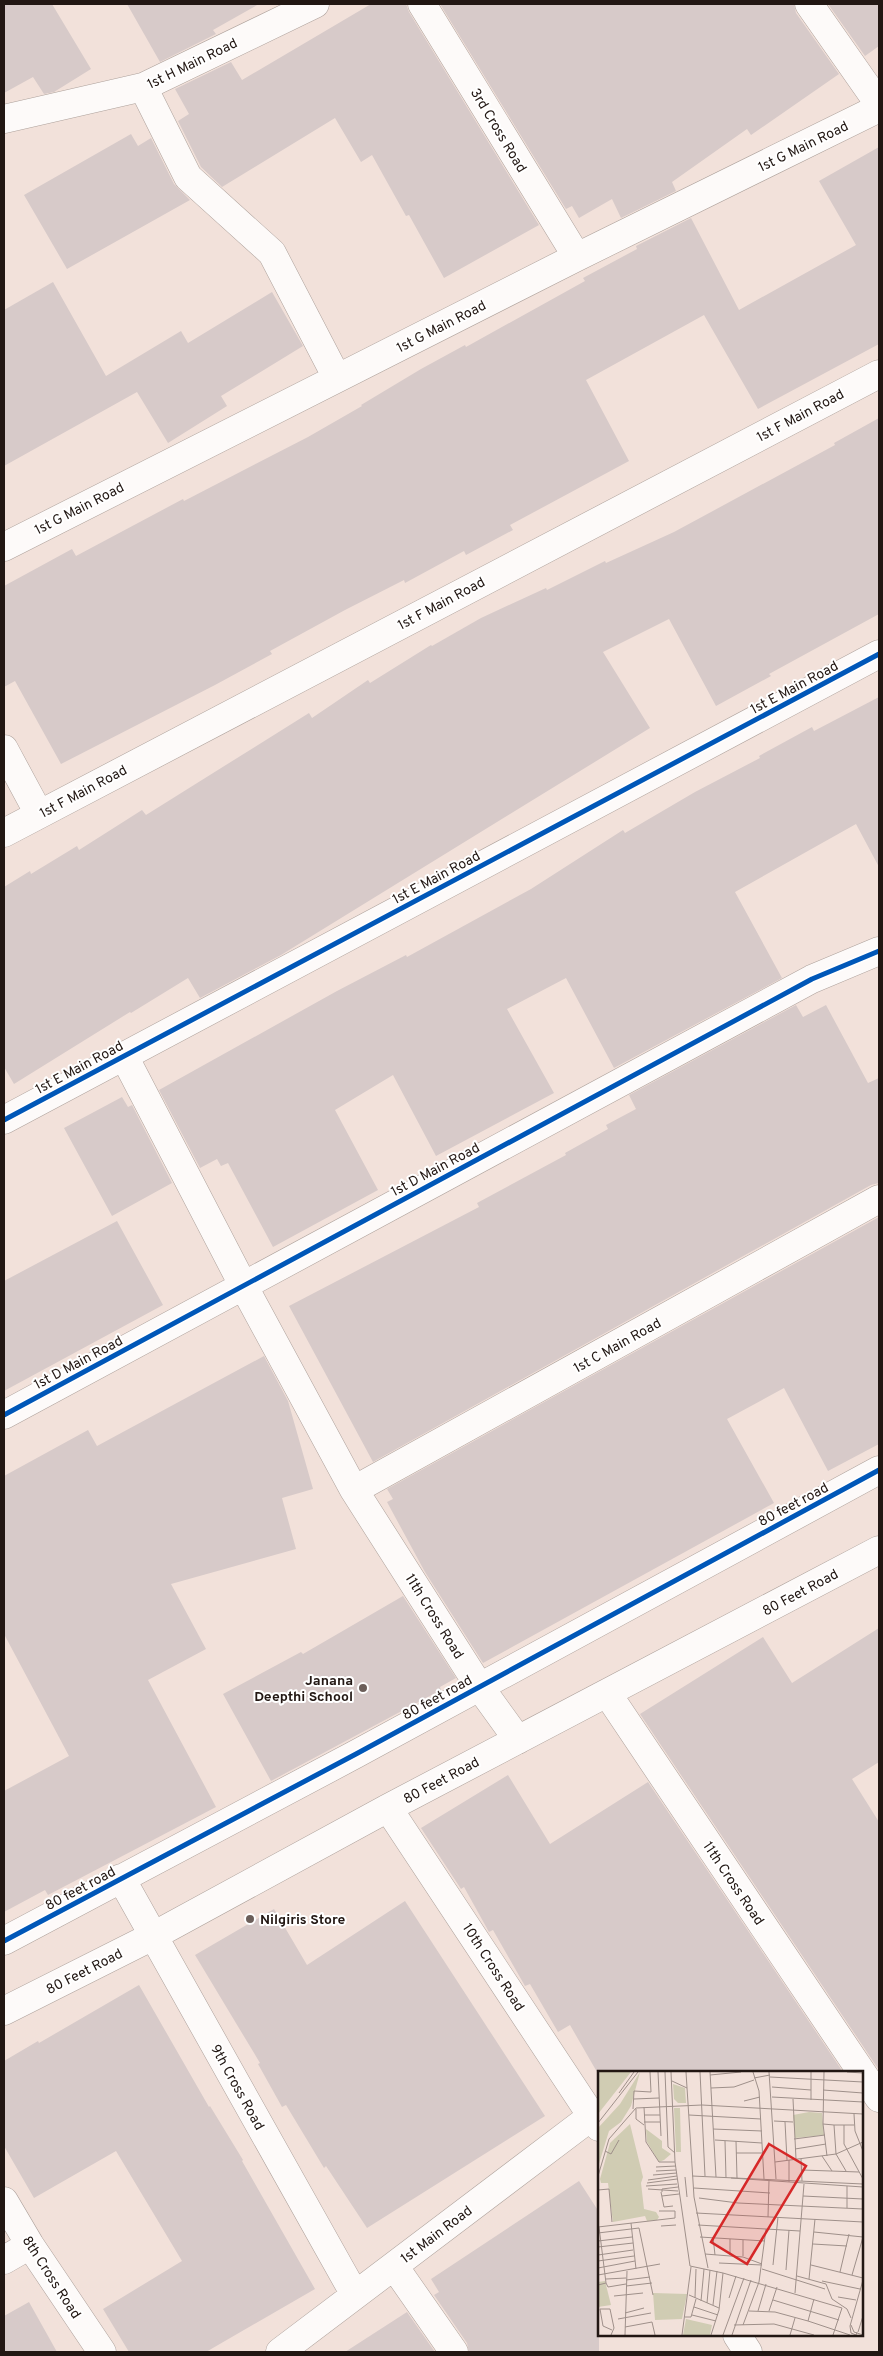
<svg xmlns="http://www.w3.org/2000/svg" width="883" height="2356" font-family="Overpass,sans-serif">
	<style>
		.building { fill: #d7cac9 }
		.lines { fill: none; stroke-linecap: round; stroke-linejoin: round }
		.minor-casing { stroke: #ada19b; stroke-width: 29 }
		.minor { stroke: #fdfaf9; stroke-width: 28 }
		.cycleway-casing { stroke: #fff; stroke-width: 8 }
		.cycleway { stroke: #0057b8; stroke-width: 5 }
		.poi-dot { fill: #6b5e59; stroke: #fff; stroke-width: 2 }
		.labels { text-anchor: middle; stroke-width: 4; stroke-linejoin: round; paint-order: stroke }
		.street-label { font-size: 14px; fill: #221713; stroke: #fff }
		.poi-label { font-size: 14px; font-weight: bold; fill: #221713; stroke: #fff; text-anchor: end }
		.inset-road { fill: none; stroke: #9f908a; stroke-width: 1 }
		.view { fill: #d62828; fill-opacity: 0.15; stroke: #d62828; stroke-width: 2.5 }
		.inset-edge { fill: none; stroke: #221713; stroke-width: 2.5 }
	</style>
	<rect width="100%" height="100%" fill="#f2e1da"/>
	<path class="building" d="M4 4H52L91 69 54 92 44 94 33 77 4 93Z
		M127 4H259L213 30 216 34 160 62Z
		M371 4H406L409 12 539 225 444 278 409 215 406 216 372 155 361 162 335 118 222 187 201 167 178 121 189 114 175 89 231 62 242 80Z
		M440 4H794L796 13 839 74 751 135 747 129 672 182 676 191 621 218 612 199 579 218 572 206 566 209Z
		M828 4H879V46L865 56Z
		M131 134 138 146 151 138 174 184 190 200 67 269 24 195Z
		M879 147V344L758 409 704 315 586 380 629 461 510 525 513 530 466 555 464 551 405 583 404 580 345 610 270 651 272 654 215 685 61 764 15 681 4 687V586L72 549 76 556 183 499 184 501 308 437 362 406 361 405 421 369 465 345 466 347 585 281 583 278 637 249 636 246 691 218 739 310 856 245 819 181Z
		M53 282 106 376 181 331 188 343 272 292 303 346 221 396 227 406 168 443 137 392 4 466V310Z
		M879 418V614L769 674 771 676 716 706 669 619 603 652 650 728 281 955 200 998 188 978 131 1013 130 1012 14 1084 4 1067V887L30 871 31 874 77 846 79 850 142 810 146 815 309 713 312 718 368 680 370 683 431 645 432 646 481 618 546 588 547 590 605 561 606 563 674 532 835 445 834 443Z
		M879 697V867L856 824 735 892 782 978 614 1068 566 978 507 1009 554 1093 436 1156 393 1075 335 1110 378 1190 273 1247 228 1163 221 1166 217 1159 200 1168 159 1090 337 991 406 955 407 957 531 889 623 830 625 833 695 792 760 758 759 756 812 727 814 731Z
		M796 1005 803 1017 826 1005 868 1083 879 1078V1183L871 1185 373 1462 289 1306 479 1207 477 1203 566 1155 565 1153 608 1129 606 1125 636 1109 629 1095Z
		M122 1097 128 1107 132 1105 172 1183 112 1216 64 1128Z
		M879 1217V1444L828 1471 784 1388 727 1419 774 1503 483 1663 425 1572 387 1502 393 1499 387 1489Z
		M117 1221 163 1305 4 1391V1281Z
		M264 1356 288 1401 313 1489 282 1498 296 1549 171 1584 206 1649 148 1680 216 1807 48 1895 45 1890 4 1912V1791L69 1756 4 1634V1476L88 1430 97 1446Z
		M403 1596 456 1678 440 1687 441 1690 271 1781 223 1694 301 1652 303 1654Z
		M879 1628V1762L852 1779 879 1822V2070L640 1714 763 1637 792 1683Z
		M508 1775 550 1844 648 1782 843 2072H597L570 2025 558 2032 530 1984 525 1986 493 1930 489 1932 464 1887 461 1889 421 1828Z
		M405 1901 545 2116 367 2228 326 2166 324 2168 286 2105 282 2107 258 2064 260 2063 195 1955 274 1909 307 1965Z
		M139 1985 209 2107 210 2106 243 2160 242 2161 315 2289 206 2352H129L103 2309 182 2261 116 2151 34 2198 4 2146V2061L38 2041 39 2043Z
		M579 2181 599 2212V2352H469L467 2343 434 2295 439 2292 431 2279Z
		M29 2302 57 2352H4V2316Z
		M407 2312 435 2352H345Z"/>
	<g class="lines">
		<defs>
			<path id="minor" d="M422 4 577 257
				M809 4 879 104
				M143 87 188 177 272 253 337 378
				M4 119 143 87 315 4
				M4 547 577 257 879 108
				M4 749 39 814
				M4 833 879 374
				M124 1056 243 1285 354 1490 479 1686 518 1740
				M4 1120 879 654
				M4 1415 812 979 879 951
				M354 1490 879 1199
				M607 1693 879 2098
				M388 1808 599 2127
				M121 1878 355 2295
				M4 1941 356 1754 879 1470
				M4 2011 153 1936 388 1808 879 1550
				M4 2201 30 2245 102 2352
				M4 2260 30 2245
				M394 2266 454 2352
				M737 2335 748 2352
				M280 2352 592 2116"/>
		</defs>
		<use href="#minor" class="minor-casing"/>
		<use href="#minor" class="minor"/>
		<defs>
			<path id="cycleway" d="M4 1120 879 654
				M4 1415 812 979 879 951
				M4 1941 356 1754 879 1470"/>
		</defs>
		<use href="#cycleway" class="cycleway-casing"/>
		<use href="#cycleway" class="cycleway"/>
	</g>
	<g class="poi-dot">
		<circle cx="363" cy="1688" r="5"/>
		<circle cx="250" cy="1919" r="5"/>
	</g>
	<g class="labels">
		<g class="street-label">
			<text transform="translate(192 63) rotate(-26)" y="5">1st H Main Road</text>
			<text transform="translate(499 130) rotate(59)" y="5">3rd Cross Road</text>
			<text transform="translate(803 146) rotate(-26)" y="5">1st G Main Road</text>
			<text transform="translate(441 326) rotate(-27)" y="5">1st G Main Road</text>
			<text transform="translate(800 415) rotate(-28)" y="5">1st F Main Road</text>
			<text transform="translate(79 508) rotate(-27)" y="5">1st G Main Road</text>
			<text transform="translate(441 603) rotate(-28)" y="5">1st F Main Road</text>
			<text transform="translate(794 687) rotate(-28)" y="5">1st E Main Road</text>
			<text transform="translate(83 791) rotate(-28)" y="5">1st F Main Road</text>
			<text transform="translate(436 877) rotate(-28)" y="5">1st E Main Road</text>
			<text transform="translate(79 1067) rotate(-28)" y="5">1st E Main Road</text>
			<text transform="translate(435 1169) rotate(-28)" y="5">1st D Main Road</text>
			<text transform="translate(617 1345) rotate(-29)" y="5">1st C Main Road</text>
			<text transform="translate(78 1362) rotate(-28)" y="5">1st D Main Road</text>
			<text transform="translate(793 1504) rotate(-28)" y="5">80 feet road</text>
			<text transform="translate(800 1592) rotate(-28)" y="5">80 Feet Road</text>
			<text transform="translate(435 1616) rotate(58)" y="5">11th Cross Road</text>
			<text transform="translate(437 1697) rotate(-29)" y="5">80 feet road</text>
			<text transform="translate(441 1780) rotate(-28)" y="5">80 Feet Road</text>
			<text transform="translate(734 1883) rotate(56)" y="5">11th Cross Road</text>
			<text transform="translate(80 1888) rotate(-28)" y="5">80 feet road</text>
			<text transform="translate(494 1967) rotate(57)" y="5">10th Cross Road</text>
			<text transform="translate(84 1971) rotate(-27)" y="5">80 Feet Road</text>
			<text transform="translate(238 2087) rotate(61)" y="5">9th Cross Road</text>
			<text transform="translate(436 2234) rotate(-37)" y="5">1st Main Road</text>
			<text transform="translate(52 2277) rotate(57)" y="5">8th Cross Road</text>
		</g>
		<g class="poi-label">
			<text x="353" y="1685">Janana<tspan x="353" dy="16">Deepthi School</tspan></text>
			<text x="260" y="1924" text-anchor="start">Nilgiris Store</text>
		</g>
	</g>
	<g transform="translate(598 2071)">
		<rect width="265" height="265" fill="#f2e1da"/>
		<path d="M0 1H33L0 43ZM42 1 33 35 23 51 11 60 0 96V57L22 33ZM75 13 87 17 88 32H80L76 28ZM76 37H82L83 81H78ZM211 41 224 42 226 64 197 67 195 44ZM32 53 45 106 43 112 46 138 58 141 61 146 59 149 49 150 47 145 15 151 10 112H3L2 108 12 72ZM48 58 64 70V77L73 83 66 89 61 91 49 71ZM7 210 13 234 0 236V211ZM55 222 89 223 84 248 57 249ZM88 248 114 254 112 264H85Z" fill="#d0ccb3"/>
		<path class="inset-road" d="M60 1 63 65M67 1 70 76 77 82M73 1 77 91 92 195 125 202 121 239 113 264M88 1 96 126 110 197M102 1 107 105M112 1 118 106M155 1 161 20 166 108M171 1 178 108M213 1V29M226 1 225 53 229 85M249 1 265 2M112 4 143 1M172 6 265 11M156 7 172 4M74 10 89 17M174 16 213 19M113 17 136 16 156 9M225 19 265 22M21 22 36 1M174 26 265 31M36 28 61 27M195 28 198 88M146 30 162 26M46 36 48 71 61 91H77M35 38 36 20 53 21 52 1M38 38V48L46 54M256 43 257 60 265 80M46 44H62M91 44 163 48M176 50 195 51M46 51H62M187 51 189 89M0 52 40 1M225 53 236 54 238 83 248 100M236 54H256M246 54V73L265 108M115 58 164 60M196 68 227 64M117 69 164 72M127 70 128 107M138 70 139 107M197 78 228 73M7 80 13 83 21 69M138 82H165M224 85 234 100M203 88 204 110M177 91 238 83 265 71M58 96 78 95M204 99 261 101M58 100 78 99M55 104 79 102M0 105 11 68 38 37 104 34 265 43M94 105 265 113M87 106 89 126M133 107 265 116M50 109 79 105M191 111V89M49 112 79 108M48 115 79 113M96 117 172 122M50 118 80 120M0 119 11 118 14 151M63 121 66 136 75 135M64 121V118L80 116M64 125 81 123M205 125 265 128M101 127 140 132 265 138M249 137V115M61 140H77M98 142 265 151M170 146 171 109M33 152 38 198M100 154 202 160M63 155 78 154M0 156 77 147V140M216 161 265 166M0 162 41 157 55 224M102 166 167 170M115 166 117 184M132 168V184M145 169V185M0 170 34 166M215 173 249 175M0 176 35 172M107 183 145 186 164 193M0 184 35 179M0 190 36 185M121 192 164 194M175 194 180 146M213 194 265 207M0 197 37 190M164 198 227 218M188 199 191 159M242 201 251 163M125 202 244 237M0 204 62 193M254 204 265 166M199 205 228 213 234 228 249 238 253 247M8 208 28 207M211 208 217 148M28 209 52 206M224 210 262 218M8 212 10 216 28 213M0 214 8 212 1 156M28 215 54 212M197 222 206 113M91 224 121 237M16 225 45 222M240 226 258 229M97 227 98 198M131 227 138 205M175 229 241 249M103 230 106 198M109 232 112 199M115 234 119 200M96 236 120 244M151 240 177 241 210 250 216 228M160 240 168 213M171 240 179 216M27 242 46 237M94 244 118 250M87 246H93L98 228M20 248 53 242M210 250 252 264M136 254 176 253 216 264M145 254 161 211 168 158M253 254 256 261 265 264M27 256 54 251 57 264M259 261 258 264 253 262 252 255 265 209M260 261 265 245M13 264 16 257 12 238H2L5 255 14 259M27 264 29 200M84 264 93 196M125 264 146 207M134 264 153 209M192 264 197 247M235 264 244 237"/>
		<path class="view" d="M171 73 208 95 149 193 113 171Z"/>
		<rect width="265" height="265" class="inset-edge"/>
	</g>
	<rect width="883" height="2356" fill="none" stroke="#221713" stroke-width="10"/>
</svg>
